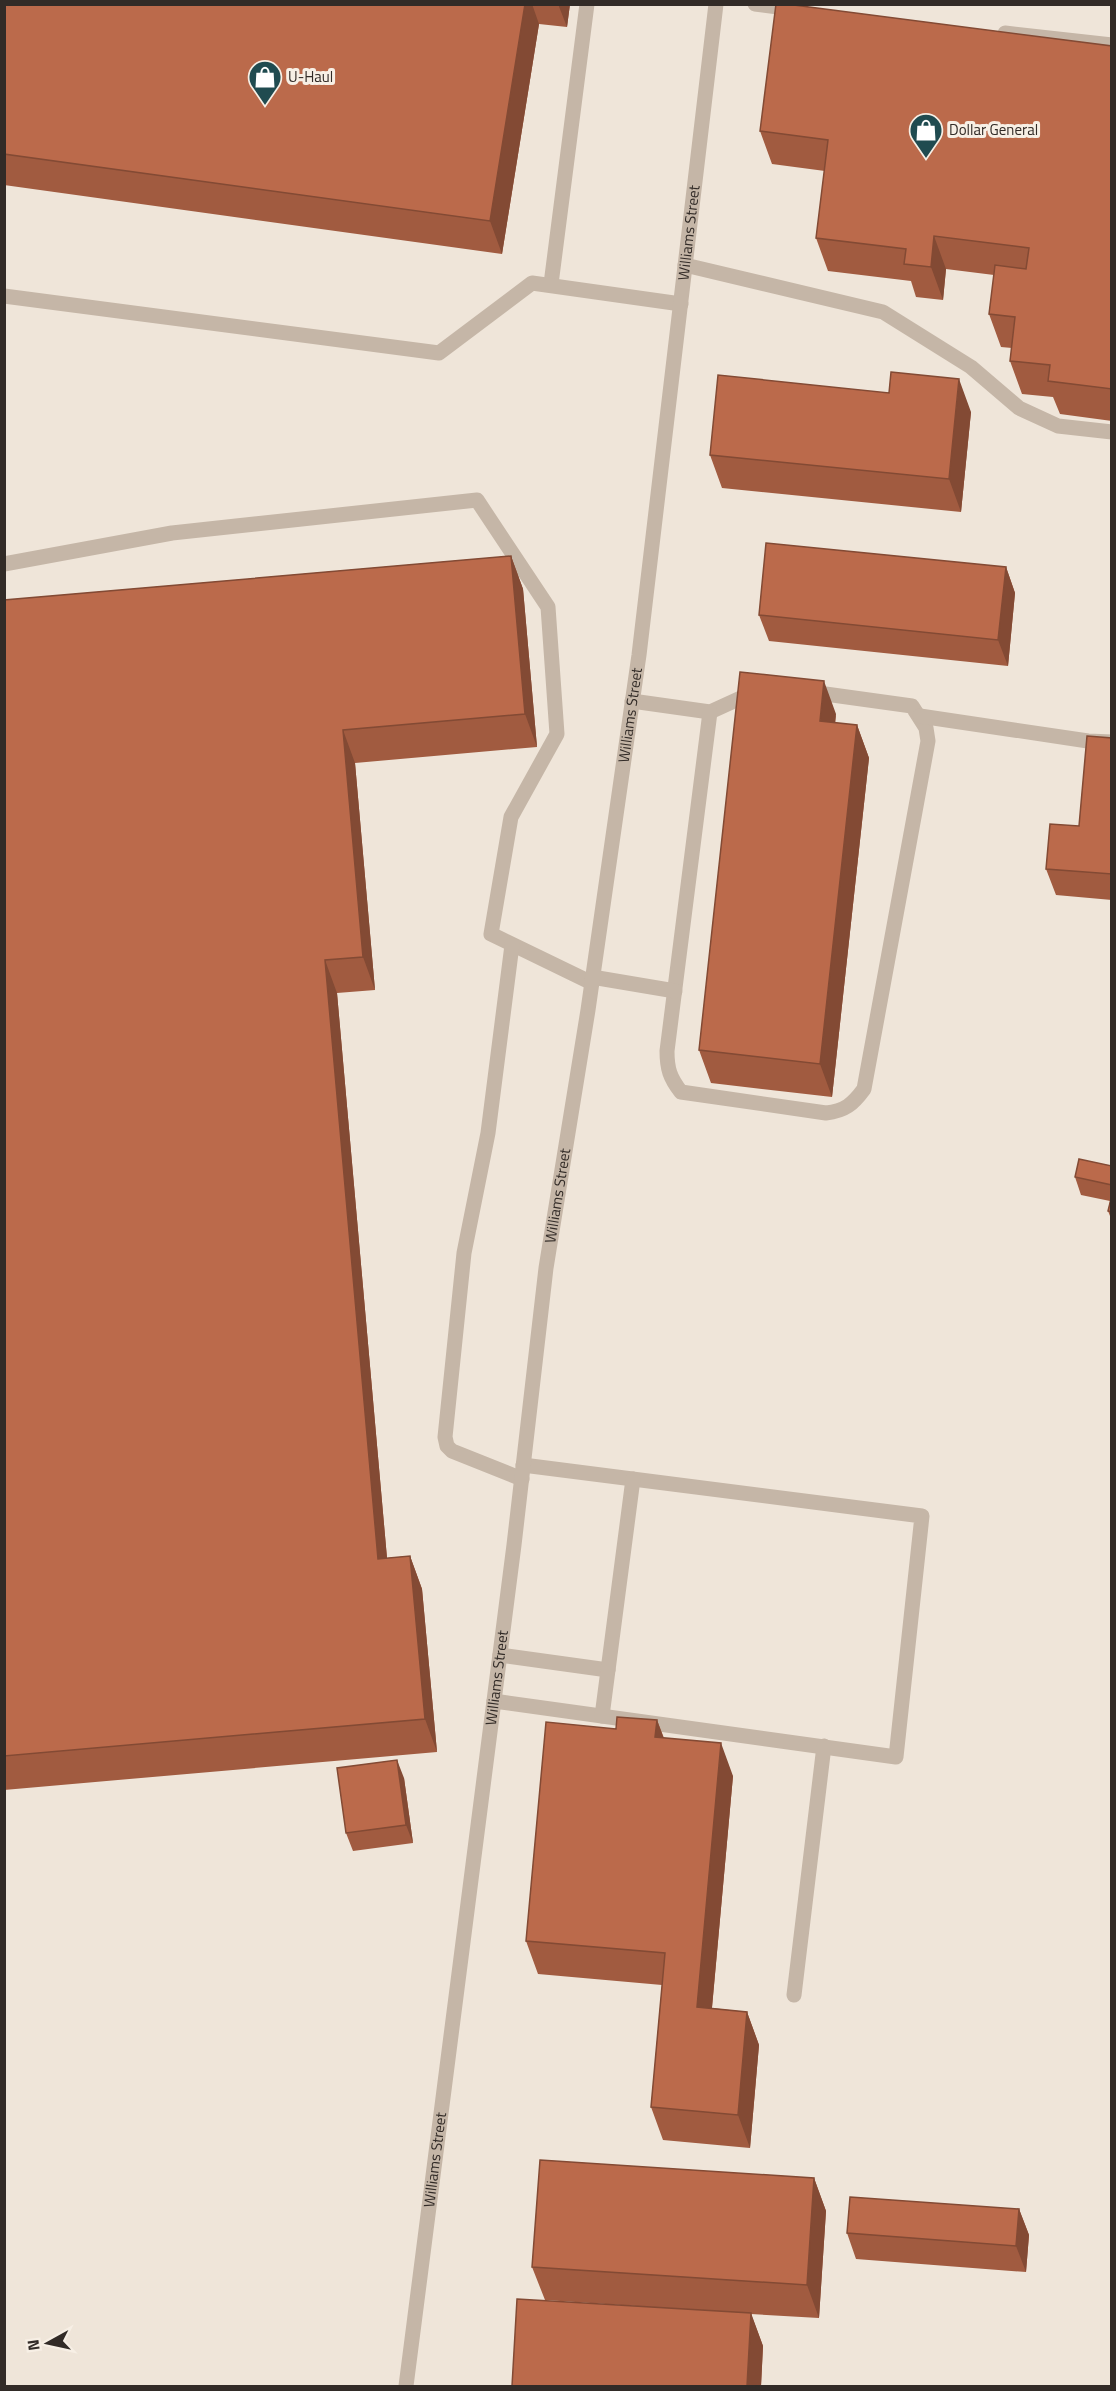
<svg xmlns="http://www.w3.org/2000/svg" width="1116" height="2391" font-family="'Titillium Web',sans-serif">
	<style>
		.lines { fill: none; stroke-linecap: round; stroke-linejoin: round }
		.minor { stroke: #c5b6a7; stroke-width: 15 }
		.wall { fill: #a15b40 }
		.shaded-wall { fill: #834a34 }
		.building { fill: #bb6a4b; stroke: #834a34; stroke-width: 1.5 }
		.labels { text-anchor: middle; stroke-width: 6; stroke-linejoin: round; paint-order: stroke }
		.poi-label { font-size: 15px; fill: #322b27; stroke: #f7efe5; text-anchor: start }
		.street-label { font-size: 15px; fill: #322b27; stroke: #f7efe5 }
	</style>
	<rect width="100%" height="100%" fill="#efe5d9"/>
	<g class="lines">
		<g class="minor">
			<path d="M755 4 793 9"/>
			<path d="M1005 33 1112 45"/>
			<path d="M685 265 883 312 971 367 1019 408 1058 426 1112 432"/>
			<path d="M551 284 587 4"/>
			<path d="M4 296 439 353 532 283 681 304"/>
			<path d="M4 564 172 533 477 500 548 607 557 734 511 817 491 934 592 983"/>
			<path d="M632 701 710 712 756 691"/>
			<path d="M710 712 667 1051C667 1069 670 1078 681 1092L826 1113C845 1111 853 1104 864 1089L928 741 926 728 912 706 811 692"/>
			<path d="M920 716 1088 741 1112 742"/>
			<path d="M512 945 488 1133 464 1253 445 1437 447 1446 452 1451 522 1479"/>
			<path d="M592 977 675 991"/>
			<path d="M500 1655 608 1670"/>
			<path d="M494 1701 896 1757 922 1516 523 1465"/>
			<path d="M602 1716 633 1479"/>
			<path d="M794 1995 824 1746"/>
			<path id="s1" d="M406 2386 514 1545 546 1268 588 1010 639 655 716 4"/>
		</g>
	</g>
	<path class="wall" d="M4 4H570L567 27 539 24 502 254 4 185Z
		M1112 46V421L1060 414 1053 397 1022 394 1010 361 1012 348 1001 347 989 314 994 275 946 269 943 300 916 297 911 281 828 271 816 238 825 171 772 164 760 131Z
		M889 393 971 412 961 512 722 488 710 455Z
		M511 556 523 589 537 747 355 763 375 990 337 993 387 1558 410 1556 422 1589 437 1752 4 1790V600Z
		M1006 567 1015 593 1008 666 769 641 759 615Z
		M836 714 835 723 857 725 869 758 832 1097 711 1083 699 1050Z
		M1112 738V900L1056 895 1046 869 1079 826Z
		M1112 1166V1221L1108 1211 1110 1201 1081 1195 1075 1177Z
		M657 1720 664 1738 733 1776 712 2008 747 2012 759 2045 750 2148 663 2140 651 2107 662 1985 538 1974 526 1941 616 1729Z
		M404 1778 413 1843 353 1851 346 1833Z
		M814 2178 826 2211 819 2318 751 2314 763 2346 761 2386H512L636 2306 545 2300 532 2267Z
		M1019 2209 1029 2235 1026 2272 856 2259 847 2233Z"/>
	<path class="shaded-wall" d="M525 4H532L539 24 502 254 490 221Z
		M558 4H570L567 27Z
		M934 236 946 269 943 300 931 267Z
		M959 379 971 412 961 512 949 479Z
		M511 556 523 589 537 747 525 714Z
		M1006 567 1015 593 1008 666 998 640Z
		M824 681 836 714 832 754 820 721Z
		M857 725 869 758 832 1097 820 1064Z
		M343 730 355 763 375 990 363 957Z
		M325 960 337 993 390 1592 378 1559Z
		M410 1556 422 1589 437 1752 425 1719Z
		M657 1720 669 1753 655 1737Z
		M721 1743 733 1776 709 2040 697 2007Z
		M397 1760 404 1778 413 1843 406 1825Z
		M747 2012 759 2045 750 2148 738 2115Z
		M814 2178 826 2211 819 2318 807 2285Z
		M1019 2209 1029 2235 1026 2272 1016 2246Z
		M751 2313 763 2346 761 2386H747Z"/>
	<path class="building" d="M4 4H525L490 221 4 154Z
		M776 4H786L1112 46V389L1048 381 1050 365 1010 361 1015 317 989 314 995 265 1026 269 1029 248 934 236 931 267 904 264 906 249 816 238 828 140 760 131Z
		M891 372 959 379 949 479 710 455 718 375 889 393Z
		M766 543 1006 567 998 640 759 615Z
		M511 556 525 714 343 730 363 957 325 960 378 1559 410 1556 425 1719 4 1756V600Z
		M740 672 824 681 820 721 857 725 820 1064 699 1050Z
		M1087 736 1112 738V874L1046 869 1050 824 1079 826Z
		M1079 1159 1112 1166V1185L1075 1177Z
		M1112 1195V1212L1108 1211Z
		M617 1717 657 1720 655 1737 721 1743 697 2007 747 2012 738 2115 651 2107 665 1953 526 1941 546 1722 616 1729Z
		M397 1760 406 1825 346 1833 337 1768Z
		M540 2160 814 2178 807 2285 532 2267Z
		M850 2197 1019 2209 1016 2246 847 2233Z
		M517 2299 751 2313 747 2386H512Z"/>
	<defs>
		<symbol id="shop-pin" viewBox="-11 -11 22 30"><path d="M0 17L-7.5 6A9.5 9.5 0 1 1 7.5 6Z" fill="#204b50" stroke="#f7efe5"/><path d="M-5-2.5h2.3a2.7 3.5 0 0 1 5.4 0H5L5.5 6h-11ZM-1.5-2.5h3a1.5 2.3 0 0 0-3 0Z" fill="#fff"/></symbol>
	</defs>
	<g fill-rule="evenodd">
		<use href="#shop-pin" x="246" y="58" width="38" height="52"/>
		<use href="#shop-pin" x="907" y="111" width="38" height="52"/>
	</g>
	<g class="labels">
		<g class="poi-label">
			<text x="288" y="82">U-Haul</text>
			<text x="949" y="135">Dollar General</text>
		</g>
		<g class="street-label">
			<text dy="5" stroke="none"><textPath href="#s1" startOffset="2172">Williams Street</textPath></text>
			<text dy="5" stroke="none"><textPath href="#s1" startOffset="1686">Williams Street</textPath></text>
			<text dy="5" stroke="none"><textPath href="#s1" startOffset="1200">Williams Street</textPath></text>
			<text dy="5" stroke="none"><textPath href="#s1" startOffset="714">Williams Street</textPath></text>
			<text dy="5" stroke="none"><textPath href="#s1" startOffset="228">Williams Street</textPath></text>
		</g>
	</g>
	<rect width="1116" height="2391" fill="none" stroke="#322b27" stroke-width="12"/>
	<g transform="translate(48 2343) rotate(262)" stroke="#f7efe5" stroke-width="4.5" paint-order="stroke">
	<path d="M0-4.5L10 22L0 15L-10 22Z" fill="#322b27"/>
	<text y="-9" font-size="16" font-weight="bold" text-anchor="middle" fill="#322b27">N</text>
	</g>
</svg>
